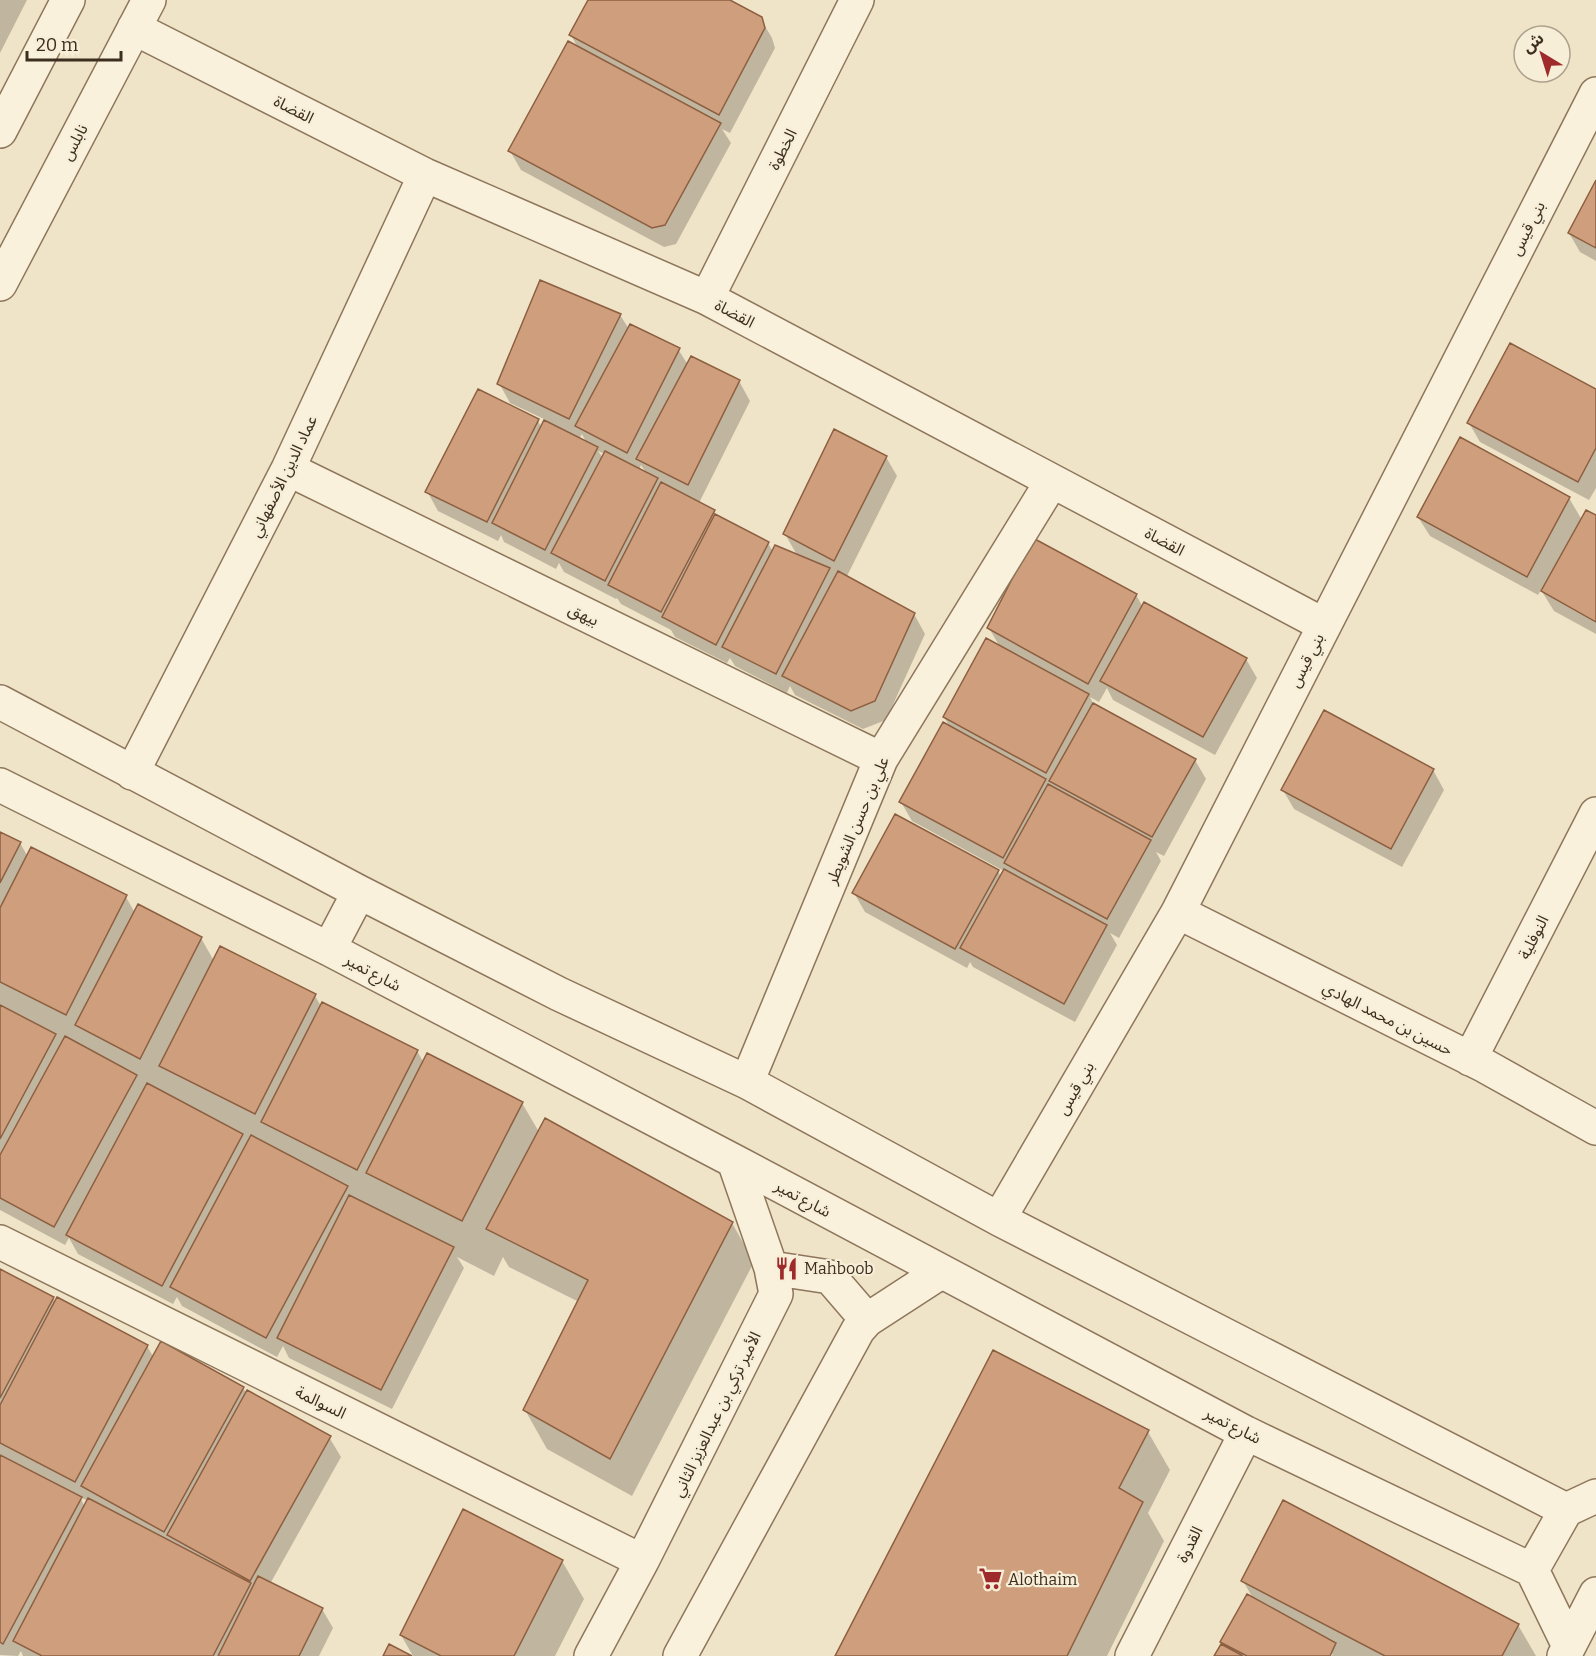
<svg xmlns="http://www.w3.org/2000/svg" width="1596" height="1656" font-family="Bitter,'Noto Sans Arabic',serif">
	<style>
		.shadow { fill: #0003; fill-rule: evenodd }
		.building { fill: #cf9f7d; stroke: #8d5f41; stroke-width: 1.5 }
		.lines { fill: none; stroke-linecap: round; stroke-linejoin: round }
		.minor-casing { stroke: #8d765c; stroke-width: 36 }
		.minor { stroke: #faf1dc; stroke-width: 33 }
		.labels { text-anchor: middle; stroke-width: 4.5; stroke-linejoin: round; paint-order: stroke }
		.street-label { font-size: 16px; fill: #3d2e20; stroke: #f7eed8 }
		.poi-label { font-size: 16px; fill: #3d2e20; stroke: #f7eed8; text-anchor: start }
	</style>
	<rect width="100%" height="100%" fill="#f0e4c8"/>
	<path class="shadow" d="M0 0H27L0 53Z
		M589 0H727L760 18 772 38 775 48 730 133 722 129 731 143 676 244 664 247 521 170 510 151 578 48 571 35Z
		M1596 183V261L1580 252 1569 233Z
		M620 315 629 329 678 349 688 365 739 381 750 401 699 503 714 511 717 517 768 543 773 552 797 555 785 534 886 457 897 476 846 578 914 614 925 634 886 720 863 729 795 695 790 686 787 693 735 666 730 658 727 663 675 637 671 630 621 604 617 598 616 599 564 572 559 563 556 569 504 542 501 535 498 541 438 511 427 491 538 421 542 428 546 420 510 403 499 383ZM582 434 587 444 579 439ZM598 451 605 454 603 458ZM641 465 647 474 639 470Z
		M1596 391V488L1589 500 1480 442 1469 423Z
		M1569 498 1582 520 1596 517V634L1554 611 1541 590 1538 595 1430 536 1418 517Z
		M1136 595 1143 607 1246 659 1257 678 1215 755 1113 700 1107 688 1099 702 1090 697 1094 705 1195 760 1206 779 1164 856 1156 852 1161 861 1119 938 1110 933 1117 945 1075 1022 973 967 970 962 967 968 865 912 854 893 998 871 1001 877 1004 871 912 821 901 802 951 729 944 717 1000 647 989 628Z
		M1433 770 1444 790 1402 867 1294 809 1283 790Z
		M0 834 20 843 28 857 126 897 135 913 201 938 214 961 315 996 321 1006 417 1051 424 1063 522 1103 539 1132 732 1223 754 1262 632 1496 547 1449 525 1410 579 1302 509 1267 503 1257 494 1276 457 1257 464 1268 392 1409 289 1358 283 1346 277 1357 182 1306 177 1297 173 1304 78 1254 69 1238 65 1245 0 1210Z
		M0 1270 53 1298 56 1303 147 1346 154 1358 243 1388 247 1394 329 1437 341 1457 270 1584 322 1609 333 1628 319 1656H23L21 1651 18 1656 0 1655ZM80 1497 88 1501 85 1507Z
		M1148 1432 1170 1470 1148 1513 1164 1541 1107 1656H836Z
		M562 1561 584 1599 555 1656H413L401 1635Z
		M1243 1581 1518 1625 1536 1656H1331L1333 1654H1329L1328 1656H1216L1226 1648 1222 1642 1254 1600Z"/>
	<path class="building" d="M588 0H730L762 17 765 28 719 115 569 35Z
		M568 41 721 123 665 225 652 228 508 151Z
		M1596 180V248L1568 233Z
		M540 280 621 314 569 419 497 384Z
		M630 324 680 348 627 453 575 426Z
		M1510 343 1596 389V448L1578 482 1467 423Z
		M691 356 740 380 688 485 636 459Z
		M478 389 539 419 487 522 425 492Z
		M544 420 598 447 545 550 492 523Z
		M834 429 887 456 834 561 783 534Z
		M1460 437 1570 497 1527 577 1417 517Z
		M605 451 658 478 605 581 551 553Z
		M661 482 715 510 661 612 608 585Z
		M1586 510 1596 515V622L1541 591Z
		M715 514 769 542 716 645 662 617Z
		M1033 538 1137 594 1088 684 987 628Z
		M775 545 830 568 776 674 722 647Z
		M838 571 915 613 875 701 851 711 782 676Z
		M1144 602 1247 658 1203 737 1100 681Z
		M986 638 1089 694 1046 773 943 717Z
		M1093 703 1196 759 1152 837 1049 781Z
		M1324 710 1434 769 1391 849 1281 790Z
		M943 722 1046 779 1003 858 899 802Z
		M1048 784 1151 840 1107 919 1004 863Z
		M895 814 999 870 955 949 852 893Z
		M0 832 21 842 0 883Z
		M31 847 127 895 66 1015 0 982V908Z
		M1004 869 1107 925 1064 1004 960 948Z
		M138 904 202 937 140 1059 75 1025Z
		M220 946 316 994 255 1114 159 1066Z
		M322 1002 418 1050 357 1170 261 1122Z
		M0 1005 56 1034 0 1139Z
		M65 1036 137 1075 54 1227 0 1198V1155Z
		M427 1053 523 1102 462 1221 366 1173Z
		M147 1083 243 1134 162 1286 66 1235Z
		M545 1118 733 1222 610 1459 523 1410 588 1280 486 1229Z
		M251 1135 348 1186 266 1338 170 1287Z
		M349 1195 454 1247 381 1390 277 1338Z
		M0 1269 54 1297 0 1398Z
		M57 1297 148 1345 75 1482 0 1443V1405Z
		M161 1341 244 1387 164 1532 81 1486Z
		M993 1350 1149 1430 1119 1488 1143 1502 1067 1656H835Z
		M247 1390 331 1436 250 1581 167 1535Z
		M0 1455 82 1497 3 1644 0 1642Z
		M88 1498 251 1583 213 1656H42L13 1641Z
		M1283 1500 1519 1624 1502 1656H1385L1241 1581Z
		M463 1509 563 1560 514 1656H441L400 1635Z
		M258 1576 323 1608 299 1656H218Z
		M1247 1594 1336 1643 1330 1656H1247L1220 1642Z
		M389 1644 412 1656H383Z
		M1221 1644 1243 1656H1214Z"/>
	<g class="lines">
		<defs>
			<path id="minor" d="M134 28 425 175 707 298 1324 625
				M0 131 68 0
				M0 284 149 0
				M707 298 857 0
				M288 469 881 759
				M0 702 359 892 559 994 747 1082 999 1219 1566 1510 1596 1496
				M132 773 288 469 425 175
				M0 785 329 949 734 1161 1246 1433 1532 1570 1569 1646
				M1178 912 1485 1066 1596 1128
				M329 949 359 892
				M1470 1059 1596 814
				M747 1082 881 759 1052 481
				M999 1219 1178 912 1596 94
				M0 1242 642 1561
				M771 1268 830 1277 867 1320
				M1532 1570 1566 1510
				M591 1656 642 1561 776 1294 771 1268 734 1161
				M680 1656 858 1330 867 1320 941 1272
				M1132 1656 1246 1433
				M1564 1656 1596 1594"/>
		</defs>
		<use href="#minor" class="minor-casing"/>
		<use href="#minor" class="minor"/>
	</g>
	<defs>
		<symbol id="restaurant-bare" viewBox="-9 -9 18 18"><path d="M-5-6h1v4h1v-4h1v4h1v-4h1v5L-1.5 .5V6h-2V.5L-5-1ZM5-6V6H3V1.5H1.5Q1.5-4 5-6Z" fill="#9e2a2b" stroke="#f7eed8" stroke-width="2.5" paint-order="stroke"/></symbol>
		<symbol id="supermarket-bare" viewBox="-9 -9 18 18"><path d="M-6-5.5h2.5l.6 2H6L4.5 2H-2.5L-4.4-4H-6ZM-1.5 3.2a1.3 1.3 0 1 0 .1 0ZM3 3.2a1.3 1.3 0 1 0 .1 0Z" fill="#9e2a2b" stroke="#f7eed8" stroke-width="2.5" paint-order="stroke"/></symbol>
	</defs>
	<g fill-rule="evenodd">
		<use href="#restaurant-bare" x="770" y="1252" width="33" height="33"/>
		<use href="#supermarket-bare" x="974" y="1562" width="33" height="33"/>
	</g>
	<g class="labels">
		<g class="street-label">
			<text transform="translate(294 109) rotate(27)" y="6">القضاة</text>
			<text transform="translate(74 142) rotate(-62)" y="6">نابلس</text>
			<text transform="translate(782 149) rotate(-63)" y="6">الخطوة</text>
			<text transform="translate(1527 228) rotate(-63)" y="6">بني قيس</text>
			<text transform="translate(735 313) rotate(28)" y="6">القضاة</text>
			<text transform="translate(283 476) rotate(-64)" y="6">عماد الدين الأصفهاني</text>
			<text transform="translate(1165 541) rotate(28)" y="6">القضاة</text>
			<text transform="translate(584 614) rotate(26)" y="6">بيهق</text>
			<text transform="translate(1306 660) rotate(-63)" y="6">بني قيس</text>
			<text transform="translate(857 820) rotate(-67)" y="6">علي بن حسن الشويطر</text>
			<text transform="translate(1533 937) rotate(-63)" y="6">النوفلية</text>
			<text transform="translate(373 972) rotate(28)" y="6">شارع تمير</text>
			<text transform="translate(1388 1018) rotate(27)" y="6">حسين بن محمد الهادي</text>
			<text transform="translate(1075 1088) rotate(-60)" y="6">بني قيس</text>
			<text transform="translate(803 1198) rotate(28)" y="6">شارع تمير</text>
			<text transform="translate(321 1402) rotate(26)" y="6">السوالمة</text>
			<text transform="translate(716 1414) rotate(-64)" y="6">الأمير تركي بن عبدالعزيز الثاني</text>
			<text transform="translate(1233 1425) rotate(27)" y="6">شارع تمير</text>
			<text transform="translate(1189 1544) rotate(-63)" y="6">القدوة</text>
		</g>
		<g class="poi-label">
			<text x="804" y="1274">Mahboob</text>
			<text x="1008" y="1585">Alothaim</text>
		</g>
	</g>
	<g transform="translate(1542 54) rotate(322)"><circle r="28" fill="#f7eed8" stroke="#ada18e" stroke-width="1.5"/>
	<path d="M0-4.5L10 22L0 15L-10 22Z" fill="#9e2a2b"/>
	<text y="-9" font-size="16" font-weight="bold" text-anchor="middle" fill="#3d2e20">ش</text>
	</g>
	<path d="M27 51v9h94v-9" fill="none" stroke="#3d2e20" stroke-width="3"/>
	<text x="36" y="51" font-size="18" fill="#3d2e20" stroke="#f7eed8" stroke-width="4.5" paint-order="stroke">20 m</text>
</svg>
